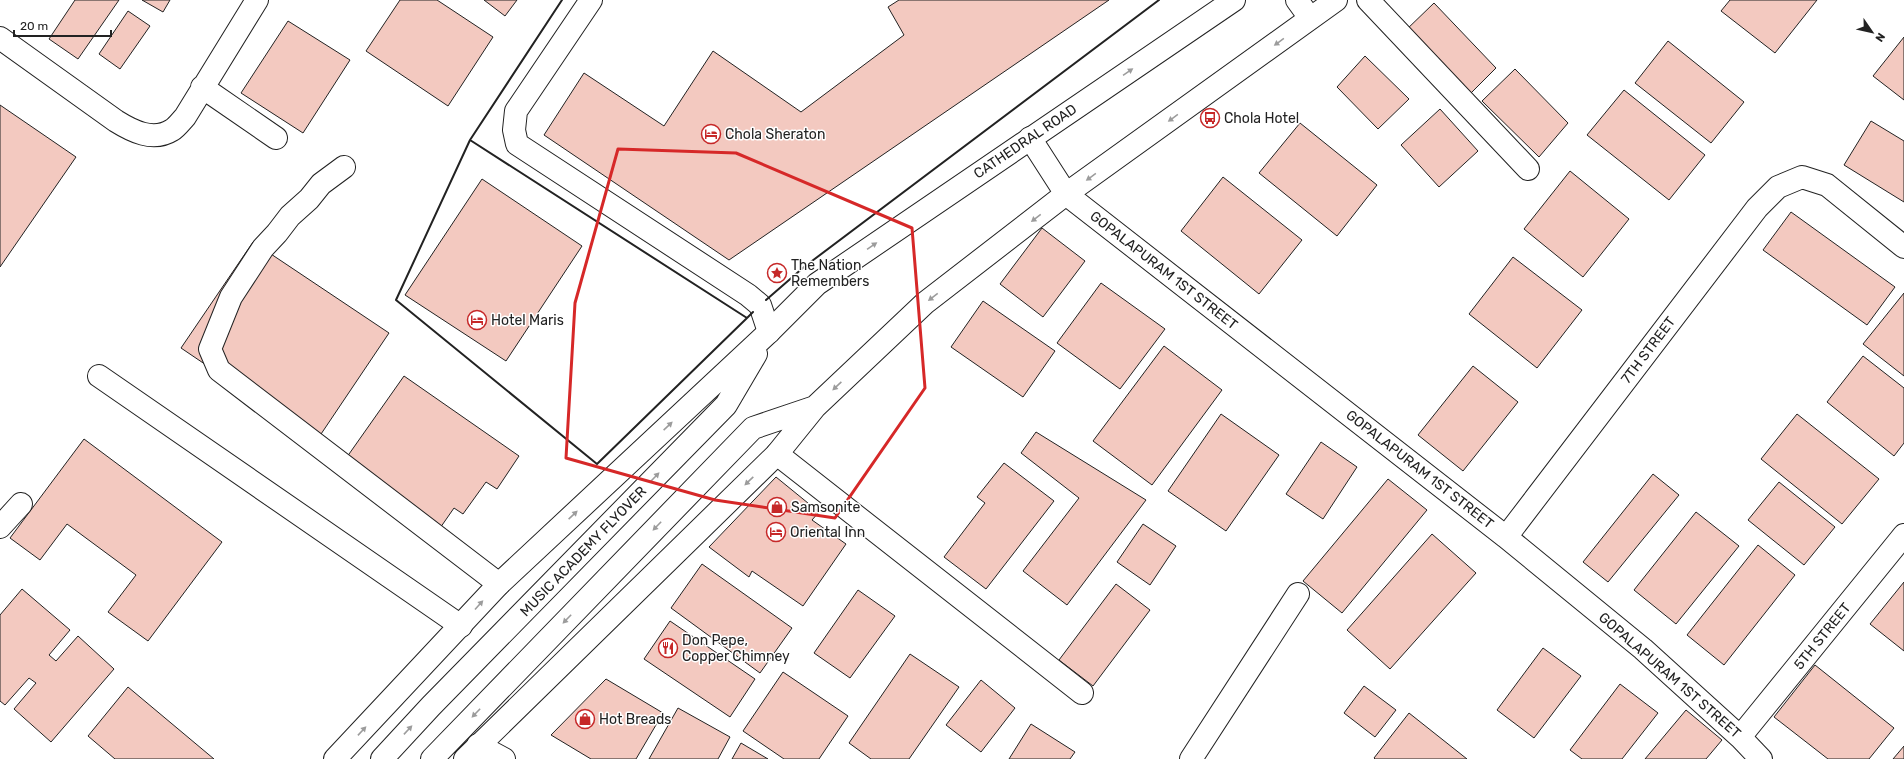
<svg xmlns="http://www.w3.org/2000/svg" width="1904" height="759" font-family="Rubik,sans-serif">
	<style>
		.building { fill: #f3c9c0; stroke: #222 }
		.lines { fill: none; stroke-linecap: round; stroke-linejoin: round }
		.minor-casing { stroke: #222; stroke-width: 24 }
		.major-casing { stroke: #222; stroke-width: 24 }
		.minor { stroke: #fff; stroke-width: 22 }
		.major { stroke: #fff; stroke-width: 22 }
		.wall { stroke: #222; stroke-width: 2 }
		.oneway { fill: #9c9c9c }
		.marked { fill: none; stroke: #d62828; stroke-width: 3; stroke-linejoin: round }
		.labels { text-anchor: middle; stroke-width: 3; stroke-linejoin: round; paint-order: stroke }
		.poi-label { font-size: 14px; fill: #222; stroke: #fff; text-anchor: start }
		.street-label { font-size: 14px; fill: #222; stroke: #fff }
	</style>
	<rect width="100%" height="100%" fill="#fff"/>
	<path class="building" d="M75 0H119L78 59 49 39Z
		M142 0H170L163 12Z
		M400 0H437L493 37 448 106 366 51Z
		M484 0H517L505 16Z
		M899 0H1109L729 260 544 135 584 73 664 126 713 51 801 112 904 35 888 7Z
		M1730 0H1817L1775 53 1721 11Z
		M1434 3 1496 68 1467 97 1404 32Z
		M128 11 150 26 120 69 99 54Z
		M288 21 350 60 303 133 241 93Z
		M1904 37V100L1873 76Z
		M1668 41 1744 102 1711 143 1635 83Z
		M1365 56 1409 99 1378 129 1337 87Z
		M1515 69 1568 123 1539 157 1482 101Z
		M1624 90 1705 155 1669 200 1587 135Z
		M0 105 76 157 0 267Z
		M1440 109 1478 151 1439 187 1401 145Z
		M1871 121 1904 141V202L1844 165Z
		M1300 123 1377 185 1337 236 1259 173Z
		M1570 171 1629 219 1583 277 1524 229Z
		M1223 177 1302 240 1259 294 1181 231Z
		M482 179 582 246 506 361 405 295Z
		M1791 212 1895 287 1867 325 1763 250Z
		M1042 228 1085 261 1043 317 1000 284Z
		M253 242 389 333 317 440 181 348Z
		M1513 257 1582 310 1537 368 1469 314Z
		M1101 283 1165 329 1120 389 1057 343Z
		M1904 293V376L1863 344Z
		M983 301 1055 351 1023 397 951 347Z
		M1164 346 1222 390 1152 485 1093 441Z
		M1863 356 1904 388V443L1894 456 1827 402Z
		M1473 366 1518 402 1463 471 1418 435Z
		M404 376 519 456 497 489 486 482 463 514 454 508 438 531 342 464Z
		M1221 414 1279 455 1226 531 1168 491Z
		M1797 414 1879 479 1842 524 1761 459Z
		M1036 432 1146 500 1067 605 1023 571 1079 498 1021 453Z
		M84 439 222 542 148 641 108 612 136 575 67 524 40 560 10 538Z
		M1321 442 1357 467 1323 519 1286 494Z
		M1004 463 1054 501 986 589 944 557 985 503 977 497Z
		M1653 474 1679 495 1608 582 1583 562Z
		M776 477 819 512 812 520 846 544 803 606 752 571 749 577 709 547Z
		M1388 479 1427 510 1342 613 1303 581Z
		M1779 482 1835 527 1804 565 1748 520Z
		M1696 512 1739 546 1676 624 1634 590Z
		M1143 524 1176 546 1150 585 1117 562Z
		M1432 534 1476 573 1390 669 1347 630Z
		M1758 545 1795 575 1724 665 1687 635Z
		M702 564 792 628 760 673 671 608Z
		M1904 582V651L1870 624Z
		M1116 584 1150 610 1093 686 1059 660Z
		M22 589 70 630 49 655 56 661 78 636 114 669 51 742 14 709 36 683 29 678 5 705 0 701V615Z
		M858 590 895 616 850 678 814 653Z
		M670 621 755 679 730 717 644 659Z
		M1543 648 1581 676 1534 738 1497 710Z
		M910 654 959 687 909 759H871L849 743Z
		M1815 665 1894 728 1869 759H1828L1774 717Z
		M783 672 848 716 819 759H784L743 731Z
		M606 679 663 713 636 759H591L551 735Z
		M981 680 1015 708 981 752 946 725Z
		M1620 684 1658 713 1622 759H1582L1570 750Z
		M1364 686 1396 710 1375 737 1344 713Z
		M128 687 214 759H115L88 736Z
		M678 708 730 737 718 759H649Z
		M1686 710 1722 740 1706 759H1645Z
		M1409 713 1467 759H1375L1374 758Z
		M1031 724 1075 752 1070 759H1009Z
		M741 743 768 759H732Z
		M1904 746V759H1893Z"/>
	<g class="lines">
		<defs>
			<path id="minor" d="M591 0 516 111 514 130 517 144 748 295 760 305 769 332
				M1297 0 1310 18
				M1368 0 1528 169
				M0 38 116 121C132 131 153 142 172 130 177 127 181 121 185 117L257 0
				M202 87 276 138
				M1030 138 1066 194 1506 537 1643 649 1740 737 1761 759
				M344 167 321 184 309 199 290 216 277 233 263 248 231 297 210 349 219 370 499 584
				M99 376 461 626
				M777 454 1082 693
				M0 527 21 504
				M1506 537 1757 208 1778 187 1802 177 1827 185 1904 247
				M1740 737 1904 535
				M478 745 504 759
				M1191 759 1298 594"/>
			<path id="major" d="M335 759 499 584 769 332 817 284 1234 0
				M382 759 431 706 726 405 756 354
				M432 759 753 428 815 407
				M465 759 777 454 815 407 925 303 1066 194 1336 0"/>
		</defs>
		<use href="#minor" class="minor-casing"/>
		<use href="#major" class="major-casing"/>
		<use href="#minor" class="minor"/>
		<use href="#major" class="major"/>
		<path class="wall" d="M562 0 470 140 747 318 753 312
			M470 140 747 318 597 464 396 300Z
			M766 300 804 267 1159 0"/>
	</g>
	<defs><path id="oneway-solid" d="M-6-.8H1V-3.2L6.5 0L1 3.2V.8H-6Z"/></defs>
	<g class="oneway">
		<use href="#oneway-solid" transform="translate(1279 42) rotate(144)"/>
		<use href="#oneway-solid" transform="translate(1128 72) rotate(-34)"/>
		<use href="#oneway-solid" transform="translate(1173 118) rotate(144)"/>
		<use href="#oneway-solid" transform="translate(1091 177) rotate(144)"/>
		<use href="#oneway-solid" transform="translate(1036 218) rotate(142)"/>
		<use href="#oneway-solid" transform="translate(872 246) rotate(-34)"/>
		<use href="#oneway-solid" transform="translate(933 297) rotate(142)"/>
		<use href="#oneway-solid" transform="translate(837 386) rotate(137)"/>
		<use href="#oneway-solid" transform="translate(668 426) rotate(-43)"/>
		<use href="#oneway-solid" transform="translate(655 477) rotate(-46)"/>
		<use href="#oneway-solid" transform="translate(749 481) rotate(136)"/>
		<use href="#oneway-solid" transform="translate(573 515) rotate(-43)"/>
		<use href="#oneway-solid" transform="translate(657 526) rotate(134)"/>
		<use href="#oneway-solid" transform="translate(479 605) rotate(-48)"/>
		<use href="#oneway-solid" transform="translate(567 619) rotate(134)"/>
		<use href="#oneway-solid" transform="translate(476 713) rotate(134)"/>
		<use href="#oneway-solid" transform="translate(408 730) rotate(-47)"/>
		<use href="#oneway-solid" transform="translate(362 731) rotate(-47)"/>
	</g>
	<path class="marked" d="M618 149 736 153 912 228 925 388 835 518 715 500 566 458 575 303Z"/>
	<defs>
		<symbol id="bus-ring" viewBox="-11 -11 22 22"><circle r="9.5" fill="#fff" stroke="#c62828" stroke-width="1.5"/><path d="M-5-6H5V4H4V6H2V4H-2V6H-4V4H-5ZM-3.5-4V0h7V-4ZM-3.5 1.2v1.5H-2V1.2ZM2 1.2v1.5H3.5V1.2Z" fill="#c62828"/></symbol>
		<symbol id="hotel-ring" viewBox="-11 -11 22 22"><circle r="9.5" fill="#fff" stroke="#c62828" stroke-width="1.5"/><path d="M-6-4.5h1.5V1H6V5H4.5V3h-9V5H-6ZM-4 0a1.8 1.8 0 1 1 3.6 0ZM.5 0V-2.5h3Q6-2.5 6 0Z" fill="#c62828"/></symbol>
		<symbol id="sight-ring" viewBox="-11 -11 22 22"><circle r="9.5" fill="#fff" stroke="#c62828" stroke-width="1.5"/><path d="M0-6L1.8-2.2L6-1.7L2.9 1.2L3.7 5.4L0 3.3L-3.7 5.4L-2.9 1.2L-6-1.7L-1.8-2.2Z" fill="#c62828"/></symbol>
		<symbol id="shop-ring" viewBox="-11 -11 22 22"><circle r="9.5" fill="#fff" stroke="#c62828" stroke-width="1.5"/><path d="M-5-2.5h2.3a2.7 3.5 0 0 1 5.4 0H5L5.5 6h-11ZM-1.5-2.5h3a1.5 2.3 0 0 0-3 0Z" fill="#c62828"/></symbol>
		<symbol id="restaurant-ring" viewBox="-11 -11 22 22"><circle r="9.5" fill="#fff" stroke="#c62828" stroke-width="1.5"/><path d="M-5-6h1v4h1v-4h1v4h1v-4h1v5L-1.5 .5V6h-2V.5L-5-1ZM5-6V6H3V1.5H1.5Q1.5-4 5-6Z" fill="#c62828"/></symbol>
	</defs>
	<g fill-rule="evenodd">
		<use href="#bus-ring" x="1199" y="107" width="22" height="22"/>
		<use href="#hotel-ring" x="700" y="123" width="22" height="22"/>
		<use href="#sight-ring" x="766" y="262" width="22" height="22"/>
		<use href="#hotel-ring" x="466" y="309" width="22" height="22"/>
		<use href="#shop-ring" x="766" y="496" width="22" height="22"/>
		<use href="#hotel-ring" x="765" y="521" width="22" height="22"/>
		<use href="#restaurant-ring" x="657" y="637" width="22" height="22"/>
		<use href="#shop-ring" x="574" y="708" width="22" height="22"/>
	</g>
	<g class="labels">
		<g class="poi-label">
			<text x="1224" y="123">Chola Hotel</text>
			<text x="725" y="139">Chola Sheraton</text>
			<text x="791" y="270">The Nation<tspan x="791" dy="16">Remembers</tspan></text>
			<text x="491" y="325">Hotel Maris</text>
			<text x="791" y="512">Samsonite</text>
			<text x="790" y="537">Oriental Inn</text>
			<text x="682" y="645">Don Pepe,<tspan x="682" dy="16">Copper Chimney</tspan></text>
			<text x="599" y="724">Hot Breads</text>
		</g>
		<g class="street-label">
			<text transform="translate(1025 141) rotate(-34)" y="5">CATHEDRAL ROAD</text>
			<text transform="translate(1164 270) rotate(38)" y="5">GOPALAPURAM 1ST STREET</text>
			<text transform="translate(1648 350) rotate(-53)" y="5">7TH STREET</text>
			<text transform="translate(1420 469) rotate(38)" y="5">GOPALAPURAM 1ST STREET</text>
			<text transform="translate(583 551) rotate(-46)" y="5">MUSIC ACADEMY FLYOVER</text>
			<text transform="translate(1822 636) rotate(-51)" y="5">5TH STREET</text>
			<text transform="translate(1670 675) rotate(41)" y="5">GOPALAPURAM 1ST STREET</text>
		</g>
	</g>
	<g transform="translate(1872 32) rotate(124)" stroke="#ffffff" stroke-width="3" paint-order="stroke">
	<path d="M0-3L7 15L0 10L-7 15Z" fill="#222222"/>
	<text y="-6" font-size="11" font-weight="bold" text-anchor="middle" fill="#222222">N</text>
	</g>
	<path d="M14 30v6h97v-6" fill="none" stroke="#222222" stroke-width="2"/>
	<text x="20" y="30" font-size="12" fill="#222222" stroke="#ffffff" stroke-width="3" paint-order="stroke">20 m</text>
</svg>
